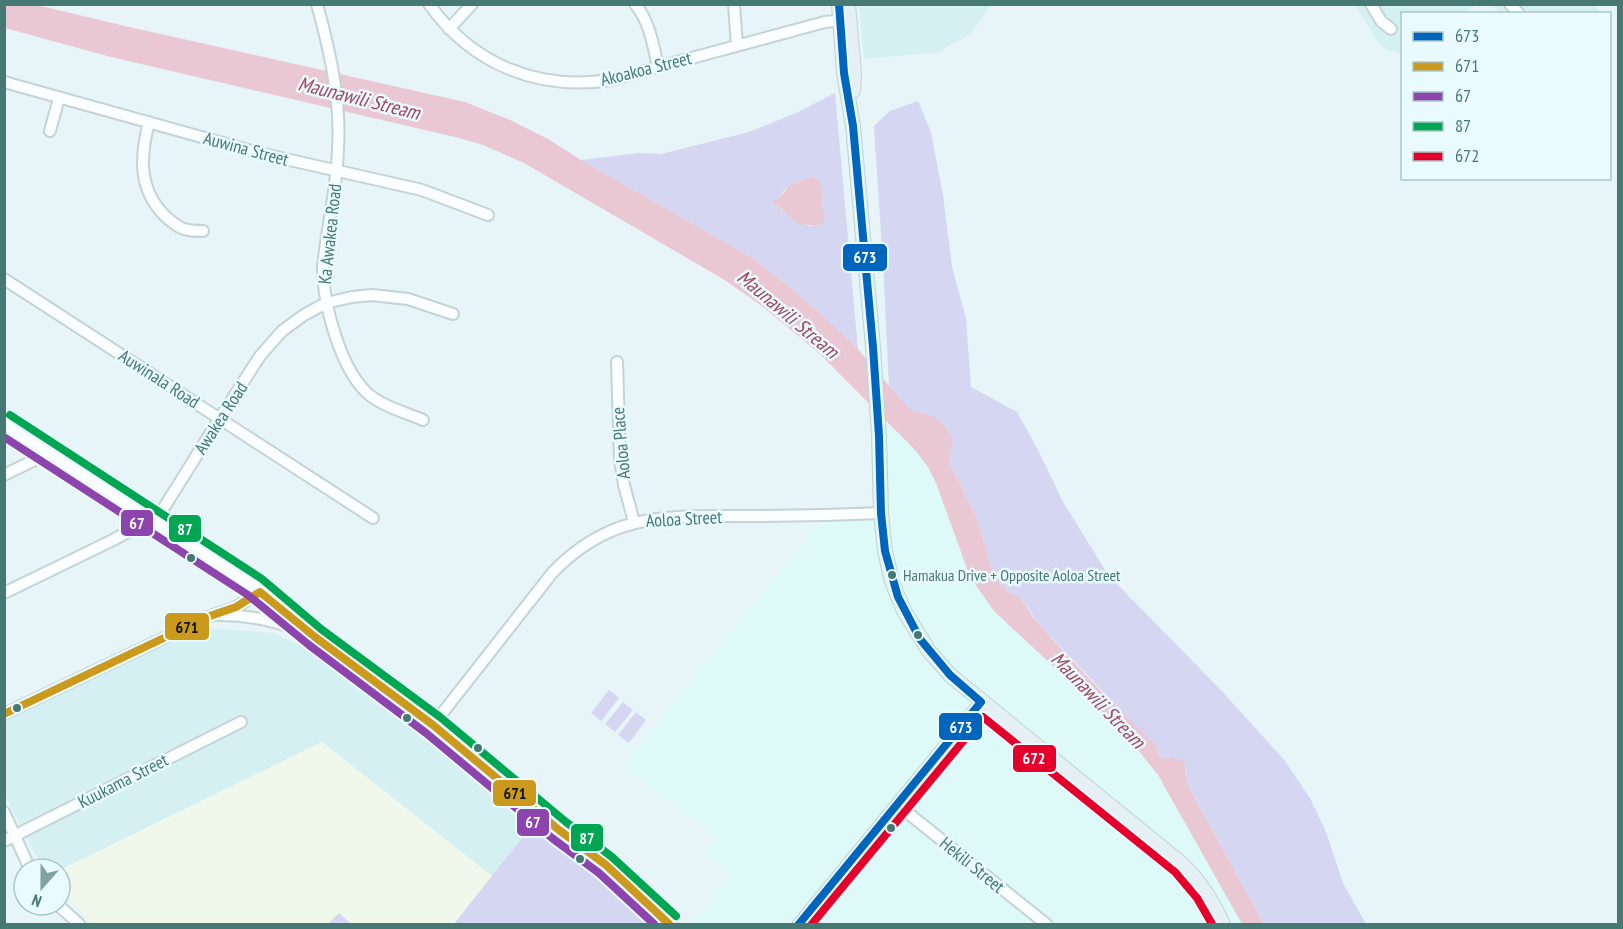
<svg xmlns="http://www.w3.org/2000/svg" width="1623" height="929" font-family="'PT Sans Narrow',sans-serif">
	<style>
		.residential { fill: #d5f0f3 }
		.commercial { fill: #ddfaf9 }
		.education { fill: #eff8ea }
		.green { fill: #d5d7f2; fill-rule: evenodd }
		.water { fill: #e9c8d4 }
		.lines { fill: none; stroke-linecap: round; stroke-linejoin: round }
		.minor-casing { stroke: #c4d3d4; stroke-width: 14 }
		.major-casing { stroke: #c0d3d3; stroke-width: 16 }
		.minor { stroke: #fbfefe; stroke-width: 10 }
		.major { stroke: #e4f0f3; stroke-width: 14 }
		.bus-1-casing { stroke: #eafbff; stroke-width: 12 }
		.bus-2-casing { stroke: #eafbff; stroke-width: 12 }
		.bus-3-casing { stroke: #eafbff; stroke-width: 12 }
		.bus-4-casing { stroke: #eafbff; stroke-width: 12 }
		.bus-5-casing { stroke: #eafbff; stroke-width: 12 }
		.bus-1 { stroke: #0065bd; stroke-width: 8 }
		.bus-2 { stroke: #cb9a1d; stroke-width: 8 }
		.bus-3 { stroke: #8e44ad; stroke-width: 8 }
		.bus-4 { stroke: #00a651; stroke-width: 8 }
		.bus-5 { stroke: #e4002b; stroke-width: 8 }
		.bus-dot { fill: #467874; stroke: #eafbff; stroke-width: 2 }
		.labels { text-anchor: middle; stroke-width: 5; stroke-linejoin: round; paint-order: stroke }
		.bus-label { font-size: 16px; fill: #467874; stroke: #eafbff; text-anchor: start }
		.street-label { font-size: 18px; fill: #467874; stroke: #eafbff }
		.water-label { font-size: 20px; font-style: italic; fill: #a4455f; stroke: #eafbff }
		.line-badge { stroke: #eafbff; stroke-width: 2 }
		.badge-label { font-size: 16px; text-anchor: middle; font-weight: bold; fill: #fff }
		.pale-badge-label { font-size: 16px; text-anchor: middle; font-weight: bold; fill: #111 }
	</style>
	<rect width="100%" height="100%" fill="#e7f5f8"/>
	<path class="residential" d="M859 5V4L991 5 971 33 939 52 864 59Z
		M1355 5H1476L1464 13 1402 14V53H1399L1386 49 1379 43Z
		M1491 5H1593L1602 13H1502Z
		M195 628 222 629 273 633 308 649 533 824 492 876 322 742 60 870 43 869 5 796V720Z"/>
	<path class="commercial" d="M882 418 915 450 928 466 939 492 1003 620 1102 712 1138 750 1158 775 1242 924H693L731 876 704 854 717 838 624 765 829 511 887 505Z"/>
	<path class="education" d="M322 742 492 876 454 924H94L60 890V870Z"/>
	<path class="green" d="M835 93 858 349 796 292 753 258 581 160 639 153 661 154 749 132 796 113ZM812 176 823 193 821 203 825 215 819 226H809L791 216 789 213 782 210 777 205C781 186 796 182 812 176Z
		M918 101 931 132 943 195 952 267 966 318 971 387 1017 412 1038 450 1063 502 1109 576 1220 689 1285 761 1310 798 1326 832 1343 883 1366 924H1264L1188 786 1185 780 1186 769 1170 759H1165L1161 756 1124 714 1039 624 1020 597 1010 593 999 583 992 569 976 516 949 462V455L952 441 929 414 916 413 908 409 889 386 883 265 874 126 890 111Z
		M609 690 619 698 601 721 591 713Z
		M623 702 633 710 615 732 605 724Z
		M636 712 646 720 629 743 618 735Z
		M533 824 660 924H454Z
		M339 913 351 924H328Z"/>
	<path class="water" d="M4 5H37L125 26 465 102 510 120 548 139 581 160 753 258 796 292 836 328 858 349 908 408C915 412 920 412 927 414 937 417 949 428 952 438 954 446 948 454 949 462L976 516 992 569 999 583 1010 593 1020 597 1033 617 1056 643 1099 689 1157 747C1157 756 1165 762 1173 757L1184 762C1186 771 1185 778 1188 786L1264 924H1242L1158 775 1138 750 1102 712 994 611 977 587 969 574 936 483 928 467 915 450 820 354 762 306 723 279 524 163 483 145 455 137 111 57 5 28Z
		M812 176 822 184 823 193 821 203 825 215 823 223C814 229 809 223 801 225 790 219 785 209 773 203L774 200 779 198 790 185Z"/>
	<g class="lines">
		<defs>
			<path id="minor" d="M317 4C330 52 341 99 338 149 337 188 327 227 323 267 323 304 341 374 372 397 387 408 407 413 423 420
				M429 4C472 64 537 91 610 80L825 22 846 20
				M635 4C650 22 653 45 658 67
				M734 4 737 46
				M1371 4 1381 21 1391 29
				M1510 4 1519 14
				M449 29 472 4
				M4 82 259 153 422 190 488 215
				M149 122C140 156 138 189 165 216 171 221 177 227 184 229 190 231 197 231 203 231
				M50 131 59 98
				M4 279 373 518
				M617 362 620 459 624 485 634 522
				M4 424 255 587 260 592 315 637 433 725 559 830 606 865 669 924
				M4 475 49 453
				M4 593 113 540 160 514 220 418 260 356 282 331 304 315 326 303 352 297 372 295 408 299 453 314
				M220 615C249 615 277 621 303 632
				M4 714 210 616 236 607 260 592
				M433 725 553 572C614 509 672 517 752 516 795 516 838 515 881 513
				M898 805 1046 924
				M4 812 30 869
				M4 841 241 722
				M58 905 79 924
				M799 924 981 702"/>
			<path id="major" d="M839 4 844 73 853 126 873 347 879 436 881 513 885 551 892 582 904 611 929 651 950 675 1182 864C1201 882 1212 901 1223 924
				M848 4 854 73 853 91"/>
		</defs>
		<use href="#minor" class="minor-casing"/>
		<use href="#major" class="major-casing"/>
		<use href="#minor" class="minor"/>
		<use href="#major" class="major"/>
		<defs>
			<path id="bus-1" d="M799 924 981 702 950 675 920 639 898 597 885 551 881 513 879 436 873 347 853 126 844 73 839 4"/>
			<path id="bus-2" d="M4 714 210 616 236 607 260 592 315 637 433 725 559 830 606 865 669 924"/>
			<path id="bus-3" d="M4 437 248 595 309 645 426 733 552 838 599 873 654 924"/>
			<path id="bus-4" d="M10 415 262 579 321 629 440 717 566 822 612 857 676 916"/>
			<path id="bus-5" d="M812 924 983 717 1175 872 1197 898 1212 924"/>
		</defs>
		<use href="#bus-1" class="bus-1-casing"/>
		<use href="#bus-2" class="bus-2-casing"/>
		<use href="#bus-3" class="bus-3-casing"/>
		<use href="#bus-4" class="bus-4-casing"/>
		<use href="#bus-5" class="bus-5-casing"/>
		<use href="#bus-1" class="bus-1"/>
		<use href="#bus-2" class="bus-2"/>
		<use href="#bus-3" class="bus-3"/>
		<use href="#bus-4" class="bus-4"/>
		<use href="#bus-5" class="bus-5"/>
	</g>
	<g class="bus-dot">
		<circle cx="191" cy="558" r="5"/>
		<circle cx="892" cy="575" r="5"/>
		<circle cx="918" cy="635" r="5"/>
		<circle cx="17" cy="708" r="5"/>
		<circle cx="407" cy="718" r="5"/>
		<circle cx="478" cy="748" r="5"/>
		<circle cx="891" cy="828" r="5"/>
		<circle cx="580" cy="859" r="5"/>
	</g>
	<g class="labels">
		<g class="bus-label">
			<text x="903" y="581">Hamakua Drive + Opposite Aoloa Street</text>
		</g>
		<g class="street-label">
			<text transform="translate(646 69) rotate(-14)" y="6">Akoakoa Street</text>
			<text transform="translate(246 149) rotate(15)" y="6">Auwina Street</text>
			<text transform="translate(330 234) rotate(-84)" y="6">Ka Awakea Road</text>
			<text transform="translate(159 379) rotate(33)" y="6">Auwinala Road</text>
			<text transform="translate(221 418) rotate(-57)" y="6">Awakea Road</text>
			<text transform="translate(621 443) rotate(-95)" y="6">Aoloa Place</text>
			<text transform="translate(684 519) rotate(-3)" y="6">Aoloa Street</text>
			<text transform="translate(123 781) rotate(-27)" y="6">Kuukama Street</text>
			<text transform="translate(972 865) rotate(39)" y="6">Hekili Street</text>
		</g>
		<g class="water-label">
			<text transform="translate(359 98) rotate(14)" y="7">Maunawili Stream</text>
			<text transform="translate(788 314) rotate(40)" y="7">Maunawili Stream</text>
			<text transform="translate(1098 700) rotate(46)" y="7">Maunawili Stream</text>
		</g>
	</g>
	<g class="line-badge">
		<rect x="842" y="243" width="46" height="29" rx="6" fill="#0065bd"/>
		<rect x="120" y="509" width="34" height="28" rx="6" fill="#8e44ad"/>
		<rect x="168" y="514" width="34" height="29" rx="6" fill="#00a651"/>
		<rect x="164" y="612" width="46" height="29" rx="6" fill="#cb9a1d"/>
		<rect x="938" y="712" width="45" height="29" rx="6" fill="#0065bd"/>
		<rect x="1012" y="744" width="45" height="29" rx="6" fill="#e4002b"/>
		<rect x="492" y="779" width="45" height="28" rx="6" fill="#cb9a1d"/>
		<rect x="516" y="808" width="34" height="29" rx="6" fill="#8e44ad"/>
		<rect x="570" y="823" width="34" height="29" rx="6" fill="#00a651"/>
	</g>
	<g class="badge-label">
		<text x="865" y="263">673</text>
		<text x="137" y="529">67</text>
		<text x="185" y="535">87</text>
		<text x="961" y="733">673</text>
		<text x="1034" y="764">672</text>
		<text x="533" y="828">67</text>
		<text x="587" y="844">87</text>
	</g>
	<g class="pale-badge-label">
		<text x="187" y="633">671</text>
		<text x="515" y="799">671</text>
	</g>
	<rect width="1623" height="929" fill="none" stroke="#467874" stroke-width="12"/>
	<rect x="1401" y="12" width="210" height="168" fill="#eafbff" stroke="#a8c7c7" stroke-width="1.5"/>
	<rect x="1413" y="32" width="30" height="9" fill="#0065bd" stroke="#a8c7c7" stroke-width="1.5"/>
	<text x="1455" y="42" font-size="18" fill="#467874">673</text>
	<rect x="1413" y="62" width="30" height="9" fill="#cb9a1d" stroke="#a8c7c7" stroke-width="1.5"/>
	<text x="1455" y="72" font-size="18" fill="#467874">671</text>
	<rect x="1413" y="92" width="30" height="9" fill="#8e44ad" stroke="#a8c7c7" stroke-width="1.5"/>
	<text x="1455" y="102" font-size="18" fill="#467874">67</text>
	<rect x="1413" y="122" width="30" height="9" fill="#00a651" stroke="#a8c7c7" stroke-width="1.5"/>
	<text x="1455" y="132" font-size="18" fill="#467874">87</text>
	<rect x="1413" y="152" width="30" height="9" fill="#e4002b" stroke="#a8c7c7" stroke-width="1.5"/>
	<text x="1455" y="162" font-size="18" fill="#467874">672</text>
	<g transform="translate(42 887) rotate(201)"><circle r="28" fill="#eafbff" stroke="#a8c7c7" stroke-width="1.5"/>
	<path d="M0-4.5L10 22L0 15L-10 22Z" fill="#7ea4a2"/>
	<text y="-9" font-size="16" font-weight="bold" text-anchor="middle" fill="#467874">N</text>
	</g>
</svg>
